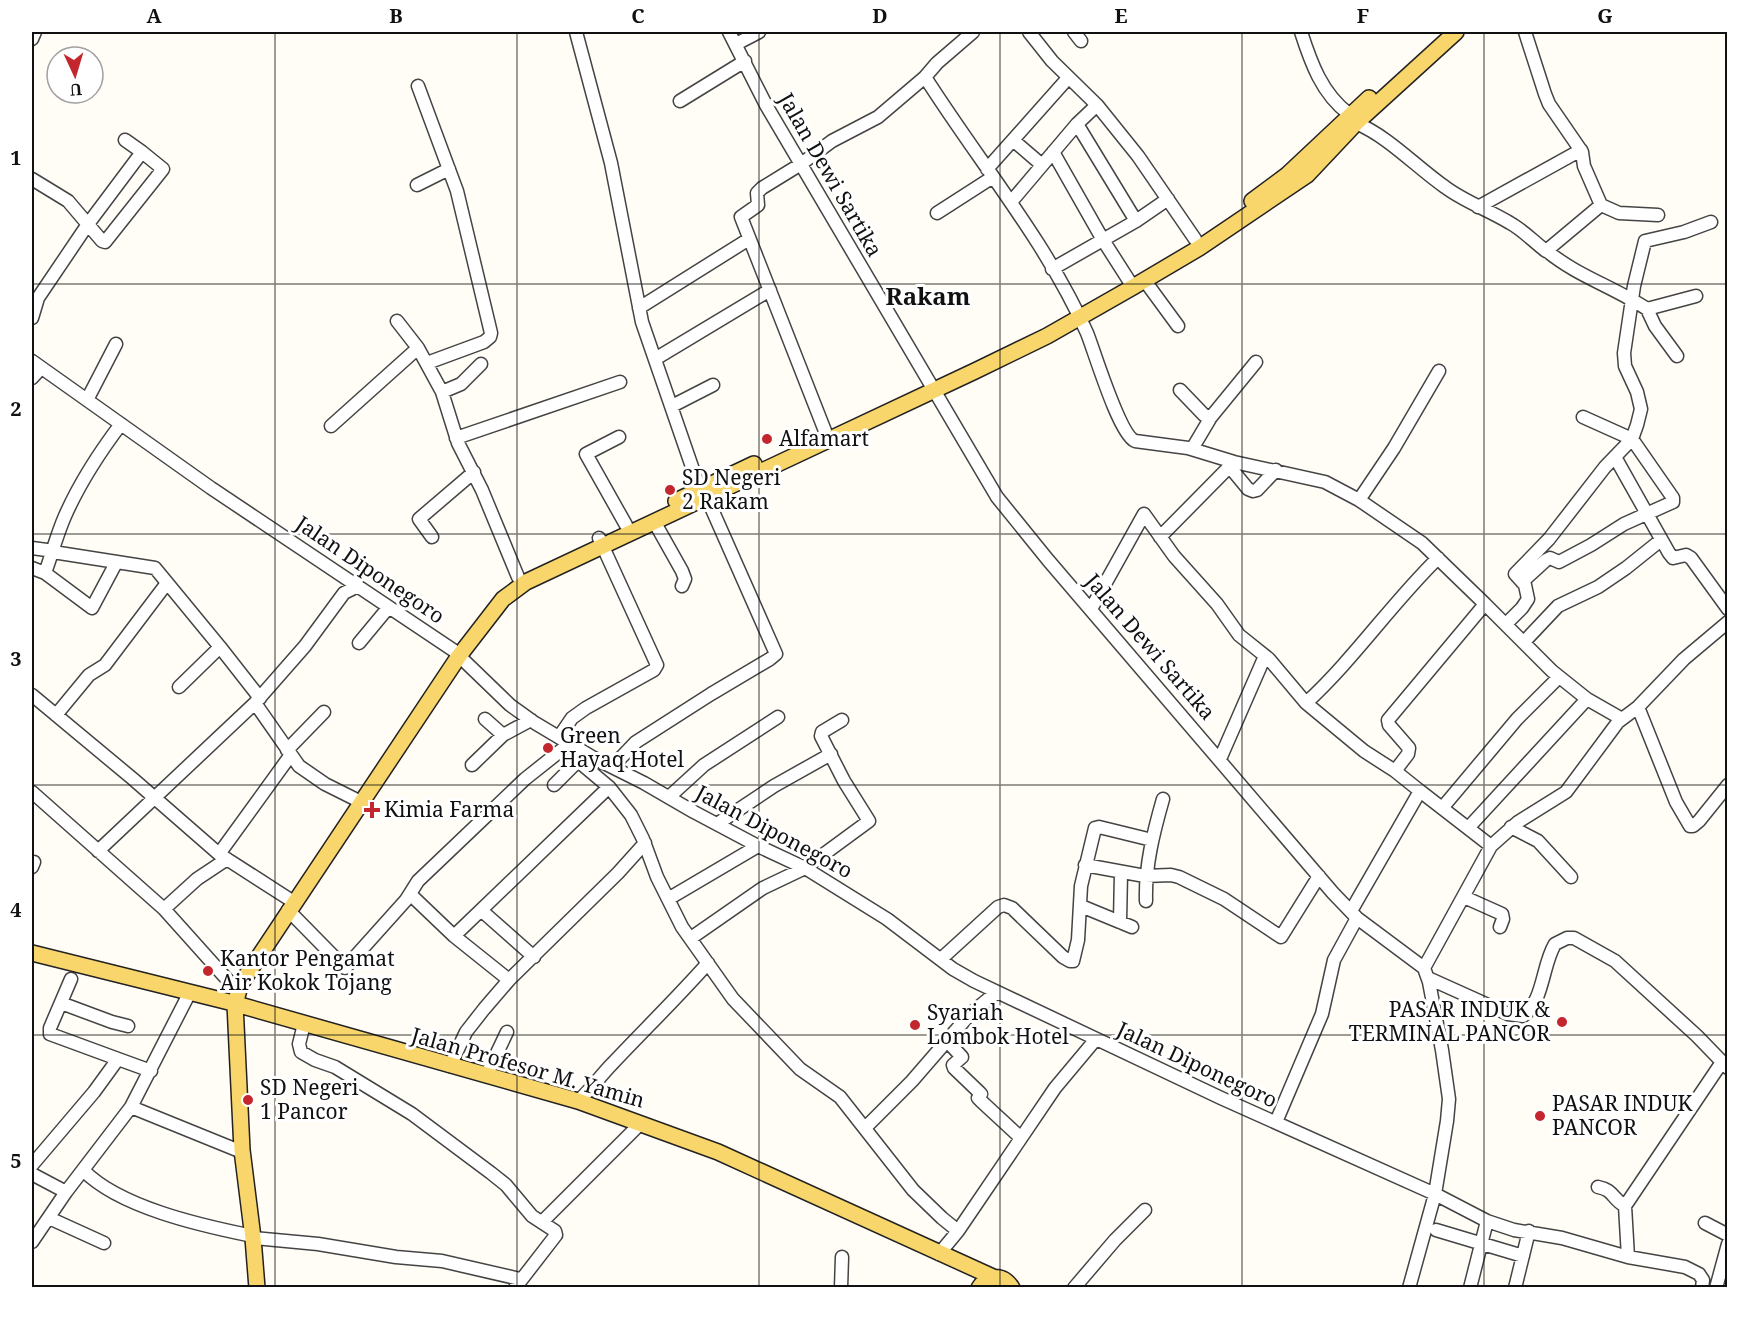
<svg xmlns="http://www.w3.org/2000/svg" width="1759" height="1319" font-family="'Noto Serif',serif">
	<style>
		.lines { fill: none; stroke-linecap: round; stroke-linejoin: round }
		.minor-casing { stroke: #444; stroke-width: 15 }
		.major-casing { stroke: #222; stroke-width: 18 }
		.minor { stroke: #fff; stroke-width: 12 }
		.major { stroke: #f9d66b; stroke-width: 15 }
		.grid { fill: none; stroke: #111; stroke-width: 1.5; stroke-opacity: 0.55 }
		.poi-dot { fill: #c4262e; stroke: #fff; stroke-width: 2 }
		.labels { text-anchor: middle; stroke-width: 6; stroke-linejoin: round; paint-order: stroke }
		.street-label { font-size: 21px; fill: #111; stroke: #fff }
		.poi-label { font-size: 21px; fill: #111; stroke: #fff; text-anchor: start }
		.quarter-label { font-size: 24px; font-weight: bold; fill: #111; stroke: #fff }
		.neatline { fill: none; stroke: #111; stroke-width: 2 }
		.grid-label { font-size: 20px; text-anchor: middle; font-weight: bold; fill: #111 }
	</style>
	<rect width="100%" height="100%" fill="#fffdf5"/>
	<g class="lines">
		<defs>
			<path id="minor" d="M576 32 611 163 642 322 700 490
				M729 32 766 105 997 497 1048 560 1333 893 1357 918 1424 968 1429 982 1442 1050 1449 1099 1447 1121 1435 1194 1409 1288
				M973 32 937 63 925 77C979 162 1046 241 1087 333 1095 353 1119 434 1135 441L1188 448 1234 462 1325 482 1359 500 1422 543 1485 604 1388 720 1389 725 1409 748 1408 754 1395 771 1420 791 1351 911
				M1029 32 1052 61 1097 105 1138 156 1195 239
				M1074 32 1081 41
				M1301 32C1311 63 1322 94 1349 114
				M1525 32 1545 94 1549 104 1582 152 1584 166 1601 205 1619 213 1658 215
				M32 39 35 32
				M736 44 759 32
				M418 86 457 191 491 333 490 337 484 342 427 363
				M680 101 745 61
				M1356 123C1389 137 1415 166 1445 187 1465 202 1489 210 1510 223 1523 230 1534 242 1546 251L1601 205
				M1077 124 1136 221
				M125 140 142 152
				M1014 141 1042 165
				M1053 152 1103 240 1133 287
				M987 169 1068 78
				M32 179 68 201 102 241 105 242 163 169 142 152 88 224 38 298 32 318
				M417 185 449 169
				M1011 202 1077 124 1097 105
				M1478 207 1581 150
				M937 213 993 177
				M1547 251C1577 276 1614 287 1647 309L1696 296
				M1052 269 1136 221 1168 199
				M1145 281 1178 326
				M639 308 749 239
				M1647 309 1655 326 1677 356
				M397 321 418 348 442 392 458 443 482 490 518 577
				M655 359 770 290
				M32 361 211 488 453 650 510 705 535 723 592 757 644 783 694 812 758 846 805 868 887 919 953 969 974 981 1221 1098 1435 1194 1487 1221 1470 1288
				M32 378 41 368
				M1180 390 1204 415 1211 417
				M442 392 461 384 481 364
				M87 400 116 344
				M672 406 713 385
				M331 426 418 348
				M825 431 741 217 758 205 757 193 762 188 801 164 832 141 878 117 925 77
				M619 437 586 454 626 525
				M456 438 620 382
				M1192 449 1211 417 1256 362
				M1615 457 1669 553 1673 558 1686 555 1691 558 1728 609
				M1229 466 1248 489 1253 491 1257 490 1276 470
				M1359 500 1394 448 1439 371
				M655 523 682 571 685 579 682 586
				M432 537 419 519 474 472
				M1160 537 1234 462
				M32 548 54 551
				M53 552 155 568 220 647 260 698
				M116 563 92 608 45 573C52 554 57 534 65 516 80 482 99 453 121 424
				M32 568 45 573
				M1522 582 1546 560 1550 558 1559 562 1591 545 1624 524 1673 502V498L1632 439 1637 425 1641 409 1637 392 1625 366 1624 353 1634 286 1645 241 1684 232 1711 222
				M1485 604 1552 671 1587 699 1622 719
				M1091 609 1144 514 1174 556 1217 604 1239 635 1269 659 1306 703C1354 659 1391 604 1438 558
				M1506 624 1522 608 1528 599 1525 585 1515 574 1549 539 1605 467 1632 439 1583 417
				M1524 642 1558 606 1598 587 1626 568 1661 540
				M359 643 388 608
				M179 687 220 647
				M32 695 133 779 219 854 289 899
				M255 703 299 766 325 784 355 799
				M1306 703 1364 751 1395 771
				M1638 707 1676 802 1690 826H1693L1699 821 1728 785
				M56 715 89 675 105 665 167 583
				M485 719 503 735
				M559 737 572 718 586 708 654 670 657 665 599 538
				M287 750 324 712
				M1220 759 1265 656
				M578 761 609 787 631 815 643 839 657 877 682 927 733 999 800 1069 840 1097 913 1190 942 1218 958 1231
				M472 765 503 735 531 720
				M613 766 636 742 711 694 770 659 776 654 707 498
				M554 785 581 758H584
				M1420 791 1491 846 1424 968
				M32 792 164 909 233 986
				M669 797 704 765 778 717
				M1443 807 1517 719 1559 677
				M717 824 774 786 831 754
				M1469 827 1587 699
				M1511 827 1538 841 1571 877
				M1491 846 1518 822 1566 792 1618 722 1638 707 1684 659 1728 622
				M98 851 255 703 305 646 344 593 358 586
				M219 854 290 756
				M1085 865 1145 876 1171 875 1179 877 1224 899 1281 937 1319 876
				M32 867 34 862
				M410 894 454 936 509 980
				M1464 897 1502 914 1503 919 1500 927
				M668 899 758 846
				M1146 901C1145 866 1153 834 1163 799
				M1081 906 1132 927
				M164 909 197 879 227 859
				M288 910 345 968 406 900 418 881 525 779 569 744
				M482 911 534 957
				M1120 922 1121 872
				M454 936 609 787
				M691 938 763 888 805 868 869 821 844 781 821 736 822 732 842 720
				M941 959 998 907 1004 905 1012 908 1063 957 1070 961H1073L1078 940 1081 886 1095 828 1099 827 1152 840
				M1428 978 1508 1014 1523 1016C1544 1001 1542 965 1555 944L1567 938H1574L1615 961 1697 1036 1728 1068
				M71 979 50 1028V1034L118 1059
				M61 1003 112 1022 128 1026
				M304 1024 299 1044 301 1052 315 1060 335 1067 412 1114 491 1173 506 1185 532 1216 555 1231 556 1235 515 1288
				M947 1041 962 1057 953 1065 954 1068 979 1092 981 1094 978 1098 981 1101 1021 1138
				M450 1066 466 1032 484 1009 509 980 618 873 645 843
				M486 1076 507 1032
				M578 1101C591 1090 600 1076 612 1064 644 1030 677 998 708 963
				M131 1107 237 1150
				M1276 1122 1322 1014 1334 960 1357 918
				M865 1128 912 1081 970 1014 997 992
				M32 1165 94 1092 118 1059 151 1071
				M84 1171C120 1207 199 1225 248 1235
				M32 1174 66 1192
				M1598 1187C1614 1190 1612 1199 1625 1206L1722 1062
				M1625 1206 1628 1257
				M49 1218 104 1243
				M543 1221 641 1123
				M1487 1221 1514 1230 1562 1238 1628 1257 1685 1267 1699 1274 1703 1280 1702 1288
				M1705 1223 1728 1235
				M1436 1230 1523 1256
				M253 1238 318 1244 396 1257 442 1261 520 1279
				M32 1242 66 1192 131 1107 190 992
				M939 1254 958 1231 1055 1088 1096 1039
				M841 1288 842 1257
				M1074 1288 1115 1240 1145 1210
				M1515 1288 1529 1231
				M1716 1288 1728 1244"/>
			<path id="major" d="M1252 201 1287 175 1369 98
				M676 501 754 464
				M32 953 229 1002 578 1101 718 1152 993 1277
				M257 1288 253 1238 242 1150 235 1004 240 986 244 979 459 656 503 599 526 582 975 371 1047 336 1133 287 1199 248 1307 175 1356 123 1456 32
				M979 1288C988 1274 1003 1274 1012 1288"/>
		</defs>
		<use href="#minor" class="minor-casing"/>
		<use href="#major" class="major-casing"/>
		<use href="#minor" class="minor"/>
		<use href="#major" class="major"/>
	</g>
	<path class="grid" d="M275 32V1288M517 32V1288M759 32V1288M1000 32V1288M1242 32V1288M1484 32V1288M32 284H1728M32 534H1728M32 785H1728M32 1035H1728"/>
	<g class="poi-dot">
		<circle cx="767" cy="439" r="6"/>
		<circle cx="670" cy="490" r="6"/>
		<circle cx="548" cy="748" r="6"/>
		<path d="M369 801h6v6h6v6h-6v6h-6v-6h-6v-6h6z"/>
		<circle cx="208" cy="971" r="6"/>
		<circle cx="1562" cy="1022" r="6"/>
		<circle cx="915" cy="1025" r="6"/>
		<circle cx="248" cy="1100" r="6"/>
		<circle cx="1540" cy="1116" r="6"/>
	</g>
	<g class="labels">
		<g class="street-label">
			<text transform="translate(830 175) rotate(60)" y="7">Jalan Dewi Sartika</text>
			<text transform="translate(370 570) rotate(34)" y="7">Jalan Diponegoro</text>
			<text transform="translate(1150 647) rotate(49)" y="7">Jalan Dewi Sartika</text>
			<text transform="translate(774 832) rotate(28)" y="7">Jalan Diponegoro</text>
			<text transform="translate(1197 1065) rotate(25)" y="7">Jalan Diponegoro</text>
			<text transform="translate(528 1068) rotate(16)" y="7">Jalan Profesor M. Yamin</text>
		</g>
		<g class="poi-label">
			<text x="779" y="446">Alfamart</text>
			<text x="682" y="485">SD Negeri<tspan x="682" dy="24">2 Rakam</tspan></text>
			<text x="560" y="743">Green<tspan x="560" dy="24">Hayaq Hotel</tspan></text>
			<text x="384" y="817">Kimia Farma</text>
			<text x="220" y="966">Kantor Pengamat<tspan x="220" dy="24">Air Kokok Tojang</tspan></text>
			<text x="1550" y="1017" text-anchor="end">PASAR INDUK &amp;<tspan x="1550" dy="24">TERMINAL PANCOR</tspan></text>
			<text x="927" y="1020">Syariah<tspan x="927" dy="24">Lombok Hotel</tspan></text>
			<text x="260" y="1095">SD Negeri<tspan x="260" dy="24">1 Pancor</tspan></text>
			<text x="1552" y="1111">PASAR INDUK<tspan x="1552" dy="24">PANCOR</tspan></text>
		</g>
		<g class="quarter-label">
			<text x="928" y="305">Rakam</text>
		</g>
	</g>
	<rect width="1759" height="1319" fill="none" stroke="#ffffff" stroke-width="66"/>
	<g transform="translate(75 75) rotate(176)"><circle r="28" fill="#ffffff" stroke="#a0a0a0" stroke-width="1.5"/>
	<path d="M0-4.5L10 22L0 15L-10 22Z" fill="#c4262e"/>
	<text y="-9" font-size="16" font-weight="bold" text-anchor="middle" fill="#111111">U</text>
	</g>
	<rect x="33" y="33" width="1693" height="1253" class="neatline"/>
	<g class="grid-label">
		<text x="154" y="23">A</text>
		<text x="396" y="23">B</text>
		<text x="638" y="23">C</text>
		<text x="880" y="23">D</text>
		<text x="1121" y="23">E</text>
		<text x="1363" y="23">F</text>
		<text x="1605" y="23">G</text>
		<text x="16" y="165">1</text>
		<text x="16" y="416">2</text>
		<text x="16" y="666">3</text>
		<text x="16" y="917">4</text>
		<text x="16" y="1168">5</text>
	</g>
</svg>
